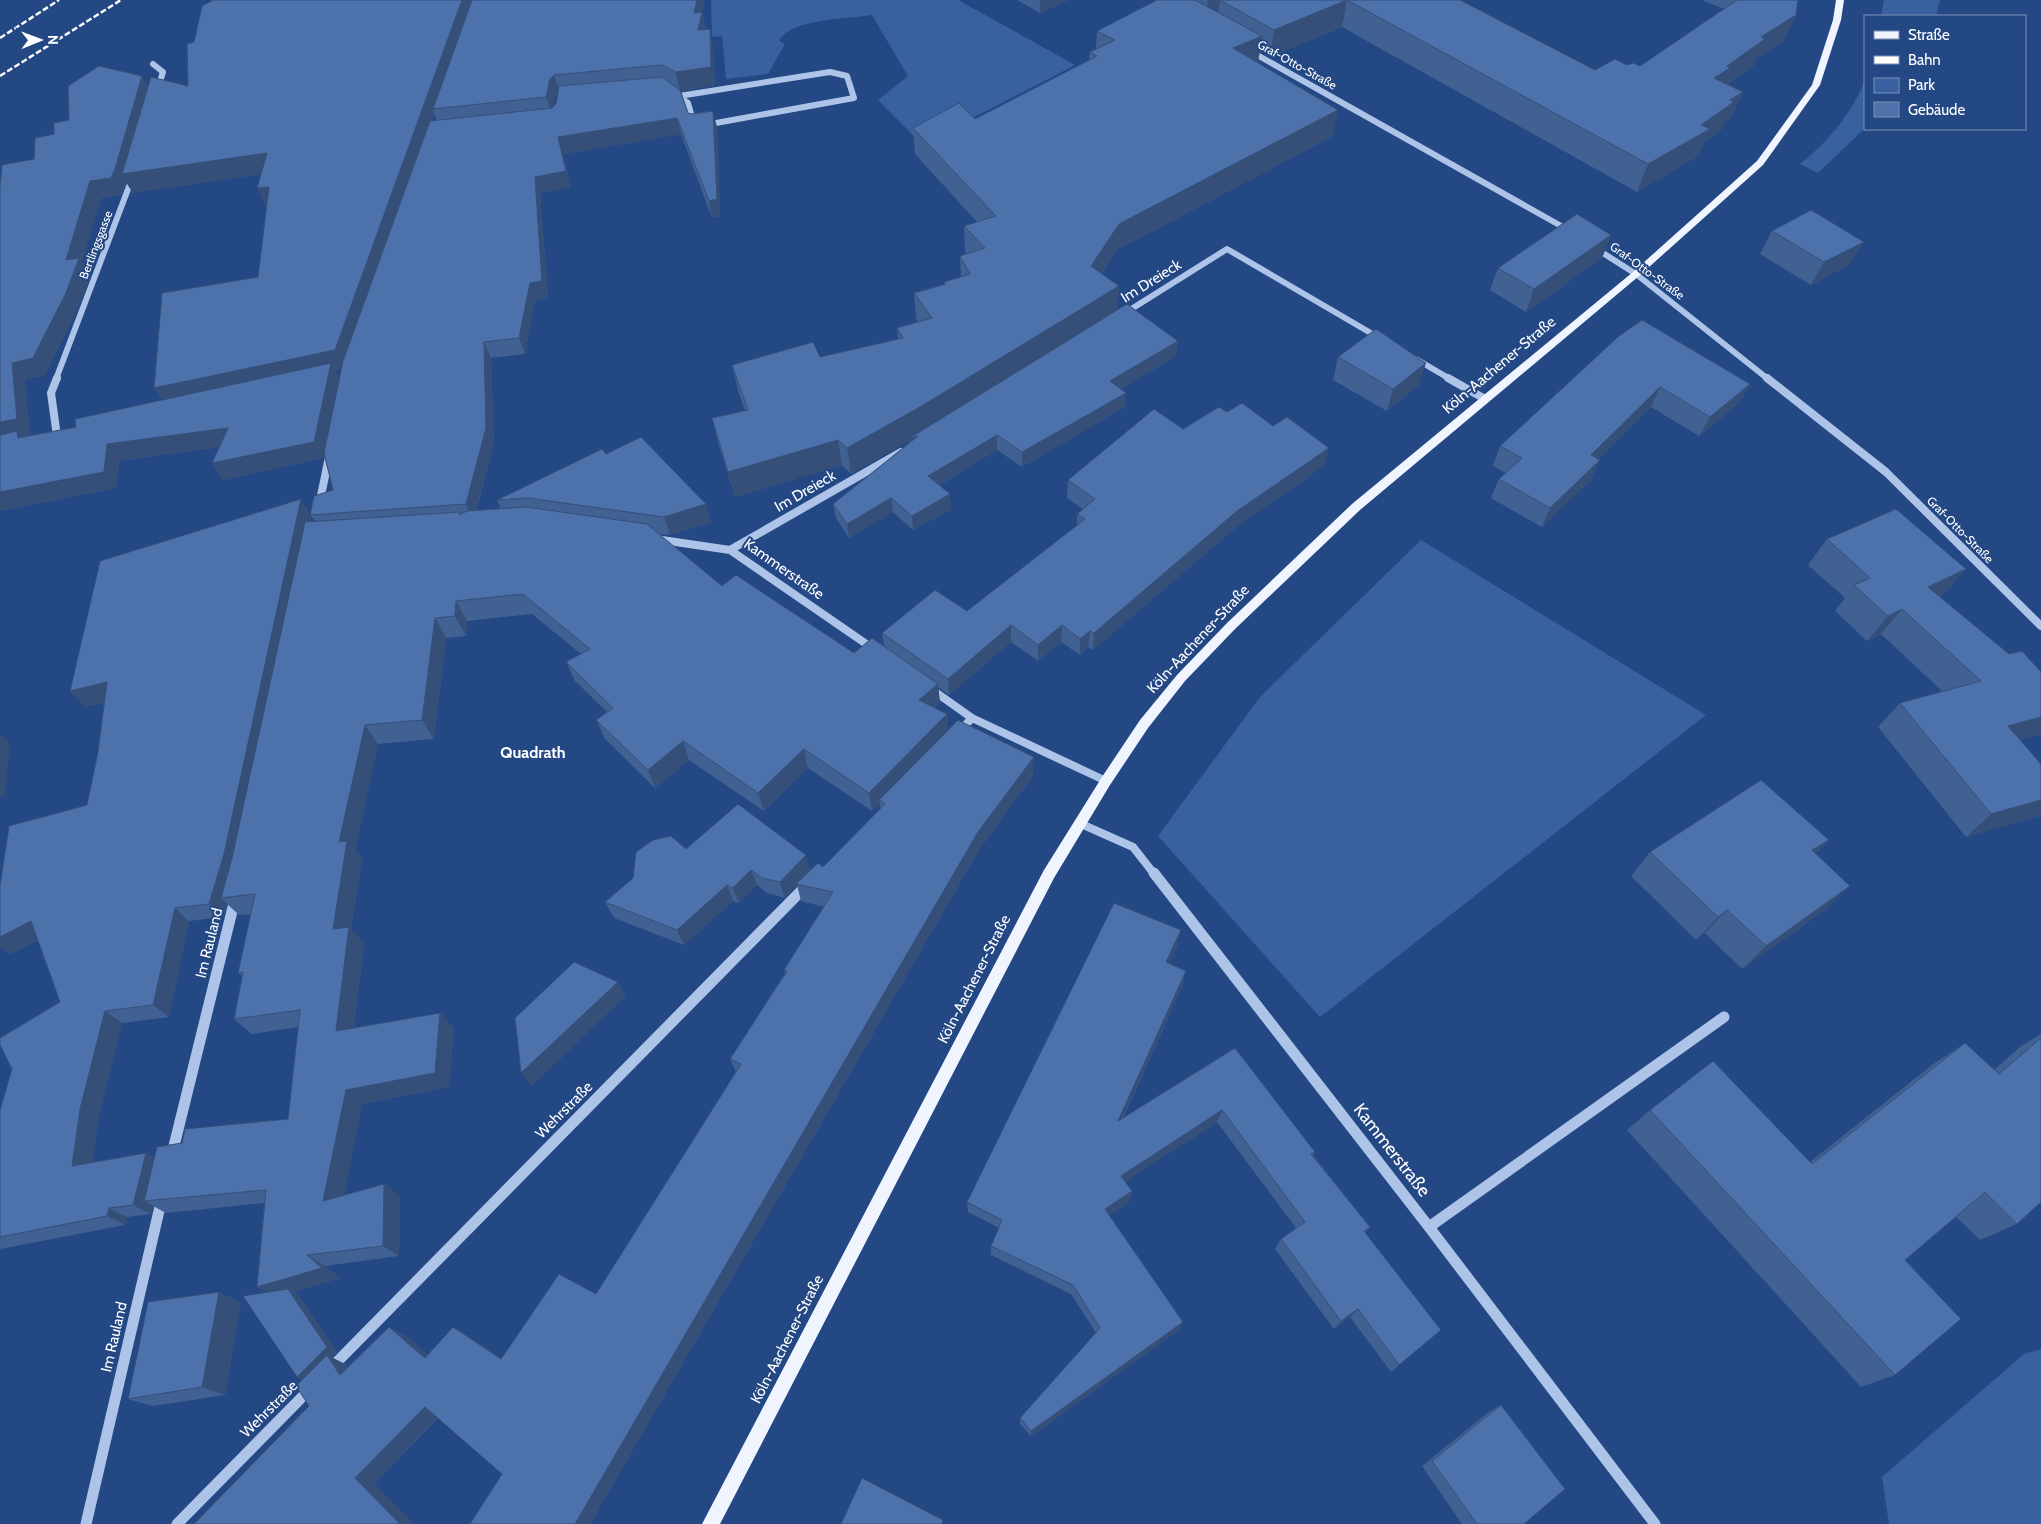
<svg xmlns="http://www.w3.org/2000/svg" width="2041" height="1524" font-family="Cabin,sans-serif">
	<style>
		.green { fill: #3961a0 }
		.lines { fill: none; stroke-linecap: round; stroke-linejoin: round }
		.minor-far2 { stroke: #adc4e8; stroke-width: 6 }
		.minor-far1 { stroke: #adc4e8; stroke-width: 8 }
		.minor { stroke: #adc4e8; stroke-width: 11 }
		.major { fill: #eff4fe; fill-rule: evenodd }
		.rail { stroke: #fff; stroke-width: 2.5; stroke-dasharray: 6 2.5; stroke-linecap: butt }
		.wall { fill: #416193; fill-rule: evenodd }
		.shaded-wall { fill: #354f78 }
		.building { fill: #4c71ab; stroke: #354f78 }
		.labels { text-anchor: middle; stroke-width: 4; stroke-linejoin: round; paint-order: stroke }
		.far-street-label { font-size: 12px; fill: #fff; stroke: #244884 }
		.street-label { font-size: 15px; fill: #fff; stroke: #244884 }
		.neighbourhood-label { font-size: 16px; font-weight: bold; fill: #fff; stroke: #244884 }
		.near-street-label { font-size: 18px; fill: #fff; stroke: #244884 }
	</style>
	<rect width="100%" height="100%" fill="#244884"/>
	<path class="green" d="M711 0H958L1075 65 922 144 878 100 908 76 872 15C848 19 791 18 779 41L785 44 768 74 726 79 722 36 712 37Z
		M1884 0H1940L1936 16H1881Z
		M1865 80V128L1818 173 1800 164C1828 142 1852 113 1865 80Z
		M1421 540 1706 715 1320 1017 1158 836 1260 697Z
		M2041 1349V1524H1889L1882 1477 2024 1354Z"/>
	<g class="lines">
		<path class="minor-far2" d="M1250 51 1570 231
			M153 64 163 72 157 91
			M674 93 688 103 694 124
			M679 96 830 72 847 76 854 98 705 125
			M1595 248 1636 274 1768 379
			M1125 313 1227 249 1381 339
			M1416 359 1450 379
			M56 379 133 176"/>
		<path class="minor-far1" d="M57 378 51 393 57 436
			M1448 378 1485 399
			M1767 378 1886 472 2041 626
			M319 505 329 457
			M655 539 730 550 875 650
			M730 550 901 452
			M931 689 972 718 1106 781
			M959 732 972 718
			M1079 823 1133 847 1155 875"/>
		<path class="minor" d="M1154 873 1429 1227 1655 1524
			M172 1154 235 899
			M1429 1227 1724 1017
			M330 1369 807 885
			M86 1524 162 1198
			M177 1524 310 1389"/>
		<path class="major" d="M1836 0H1844L1841 20 1820 85 1763 165 1639 276 1360 510 1235 629 1185 681 1148 728 1110 785 1054 878 720 1524H702L1044 870 1102 777 1140 720 1177 675 1227 623 1352 504 1633 272 1757 161 1812 85 1833 20Z"/>
		<path class="rail" d="M0 38 59 0
			M0 76 121 0"/>
	</g>
	<path class="wall" d="M213 0H704L702 12 706 30 713 47 715 85 681 91 688 113 717 127 720 216 712 218 681 134 563 154 571 187 540 193 548 297 535 300 525 354 491 358 494 445 476 511 501 509 497 500 606 454 711 522 670 535 658 534 722 586 854 653 884 646 882 633 967 611 1077 526V514L1083 509 1067 498 1068 480 1183 429 1227 412 1325 465 1234 529 1093 650 1088 647 1080 655 1061 642 1038 661 1011 642 949 695 938 687 940 703 934 708 947 714 948 730 1033 776 979 850 590 1524 502 1474 438 1418 374 1483 194 1524 309 1406 302 1380 268 1292 257 1287 264 1203 166 1213 153 1206 151 1214 127 1217 125 1225 0 1249V1110L60 1002 38 940 10 954 0 947V886L87 805 98 752 104 702 85 707 70 691 310 514 333 490 324 454 323 458 223 480 212 463 219 447 119 461 116 488 0 511 34 159 54 134 69 120 148 87 188 86 194 42ZM558 95 556 104 553 107 555 97ZM434 114 437 120 432 121ZM261 174 267 207 258 277 162 400 76 427 30 436 25 380 45 375 77 310 91 275 82 261 101 198 122 195 126 182 133 193ZM342 369 339 379 335 371ZM311 516 315 521 310 522ZM532 614 581 654 566 662 575 681 607 712 596 720 605 739 655 788 689 760 764 811 808 768 872 811 880 804V809L823 867 810 870 686 849 605 902 614 918 684 945 733 901 739 903 757 885 767 893 785 898 797 885 801 901 824 907 784 970 785 973 730 1059 736 1072 596 1294 502 1359 468 1336 453 1327 428 1355 406 1336 389 1327 348 1368 345 1364 331 1357 337 1352 298 1295 293 1292 340 1278 325 1266 399 1256 400 1195H344L362 1104 449 1087 454 1028 440 1013 354 1028 364 943 351 929 362 858 355 850 378 744 434 739 446 638 466 636 467 621ZM227 904 239 915 251 914 238 973 242 976 234 1019 252 1034 298 1027 288 1119 182 1143 154 1158 92 1162 98 1120 122 1023 169 1017 189 921 223 917Z
		M1017 0H1068L1040 13Z
		M1157 0H1460L1595 70 1627 65 1640 66 1724 9 1702 0H1798L1796 15 1783 41 1756 59 1753 66 1728 84 1743 92 1731 118 1725 122 1722 129 1705 141 1698 156 1637 192 1342 27 1270 57 1260 51 1258 62 1257 63 1333 136 1117 250 1102 274 1117 310 1178 341 1176 356 1121 389 1125 407 1022 467 997 450 939 485 951 509 913 530 893 512 849 538 836 518 833 504 908 444V441L851 474 842 465 735 497 718 443 712 418 745 411 738 390 732 365 820 357 898 339 897 328 918 322 916 319 914 293 944 285V282L961 277 960 256 967 254 965 252 964 226 977 222 915 154 913 128 975 119 1089 60 1090 52 1096 49 1097 31Z
		M1772 231 1850 264 1811 285 1760 254Z
		M1611 235 1602 258 1526 312 1490 290 1498 268Z
		M1619 336 1750 384 1738 404 1699 436 1651 407 1598 459 1591 480 1542 527 1491 498 1499 479 1506 473 1493 466 1500 446Z
		M1338 357 1419 385 1387 411 1333 380Z
		M1827 539 1966 569 1944 594 1940 597 2021 740 2039 816 1966 837 1878 727 1900 703 1942 691 1881 634 1867 641 1835 611 1845 598 1808 565Z
		M1829 840 1816 853 1825 910 1742 969 1705 933 1696 940 1631 876 1650 852Z
		M1178 944 1169 963 1186 971 1183 985 1123 1118 1235 1048 1315 1152 1313 1155 1370 1227 1365 1232 1399 1365 1391 1372 1350 1317 1334 1329 1275 1249 1281 1239 1296 1228 1217 1122 1125 1182 1132 1191 1129 1202 1109 1215 1179 1330 1031 1436 1020 1424V1418L1096 1333 1071 1294 991 1255V1246L999 1228 968 1212 967 1202Z
		M2041 1034V1202L2017 1224 1980 1240 1956 1217 1905 1260 1895 1375 1861 1387 1627 1130 1650 1110 1810 1162 1932 1065 1965 1043 1994 1070 2021 1046Z
		M219 1292 241 1303 225 1395 153 1406 128 1399Z
		M1501 1405 1524 1524H1462L1422 1466 1490 1411Z"/>
	<path class="shaded-wall" d="M462 0H475L433 109 434 114 344 368 335 371 340 380 323 458 223 480 212 463 329 372 167 406 154 388 335 350Z
		M697 0H704V1L697 31 694 13Z
		M1040 0H1068L1040 13Z
		M1208 0H1255H1220L1218 15 1205 20Z
		M1347 0 1342 27 1270 57 1274 30Z
		M702 12 706 30H698Z
		M1796 15 1783 41 1756 59 1753 66 1721 89 1714 78 1761 37Z
		M710 29 713 47 715 85 680 91 676 72Z
		M1262 36 1258 62 1229 74 1233 48Z
		M554 75 560 93 555 97 552 115 546 97 550 79Z
		M142 76 152 93 267 153 276 172 133 193 126 182 122 195 101 198 82 261 91 275 77 310 45 375 25 380 30 436 0 442V422L12 363 66 260 90 181Z
		M1743 92 1731 118 1725 122 1722 129 1705 141 1698 156 1637 192 1648 164 1701 125 1730 100Z
		M1338 110 1333 136 1117 250 1090 292 1091 266 1119 224Z
		M713 111 717 127 720 216 712 218 709 201Z
		M677 118 681 134 563 154 571 187 540 193 548 297 535 300 525 354 519 338 530 283 535 177 558 137Z
		M269 187 266 207 257 188Z
		M1611 235 1602 258 1526 312 1534 289Z
		M1864 242 1850 264 1811 285 1824 262Z
		M1119 286 1117 312 918 436 909 454 908 441 851 474 847 448Z
		M1178 341 1176 356 1109 396 1110 381Z
		M484 342 491 358 494 445 473 520 466 504Z
		M1426 363 1419 385 1387 411 1393 389Z
		M1750 384 1738 404 1699 436 1710 417Z
		M1660 387 1651 407 1582 475 1591 455Z
		M1126 393 1125 407 1022 467V452Z
		M228 428 239 444 119 461 116 488 0 511V492L107 444Z
		M997 435V450L930 490 928 476Z
		M838 440 842 465 735 497 728 472Z
		M1329 448 1325 465 1234 529 1093 650 1094 633 1237 511Z
		M1600 460 1591 480 1542 527 1550 508Z
		M950 494 951 509 913 530 912 516Z
		M891 498 893 512 849 538 847 524Z
		M301 499 311 516 238 868 221 898 227 904 223 917 209 904Z
		M706 504 711 522 670 535 664 517Z
		M1966 569 1944 594 1907 612 1928 587Z
		M456 601 467 621 466 636 455 616Z
		M1902 609 1881 634 1867 641 1888 616Z
		M435 618 446 638 434 739 422 720Z
		M1011 625V642L949 695 948 679Z
		M1062 625 1061 642 1038 661V645Z
		M1090 631 1088 647 1080 655V639Z
		M107 682 121 698 85 707 70 691Z
		M938 684 940 703 921 719 919 700Z
		M947 714 949 733 879 800 880 804 872 811 869 793Z
		M2041 717V735L1983 749 2008 726Z
		M365 725 378 744 355 850 362 858 351 929 364 943 352 1045 336 1031 333 929 339 842Z
		M0 734 10 743 5 796 0 797Z
		M683 741 689 760 655 788 648 770Z
		M804 749 808 768 764 811 758 793Z
		M1034 757 1033 776 979 850 590 1524H575L978 832Z
		M2041 800V814L2039 816 1966 837 1991 814Z
		M1829 840 1804 864 1812 850Z
		M806 855 810 871 796 884 797 885 785 898 780 882Z
		M751 870 757 885 739 903 733 888Z
		M727 885 733 901 684 945 677 930Z
		M1850 886 1825 910 1742 969 1766 946Z
		M175 908 189 921 169 1017 153 1005Z
		M1727 910 1705 933 1696 940 1718 917Z
		M31 921 48 934 10 954 0 947V937Z
		M1181 930 1178 944 1163 976 1166 962Z
		M1186 971 1183 985 1116 1132 1118 1121Z
		M618 982 626 996 532 1086 521 1073Z
		M105 1011 122 1023 98 1120 91 1176 72 1166 80 1109Z
		M440 1013 454 1028 449 1087 362 1104 341 1213 323 1201 346 1090Z
		M1222 1110 1217 1122 1119 1186 1121 1176Z
		M146 1153 163 1162 144 1201 153 1206 151 1214 133 1205Z
		M384 1184 400 1195 399 1256 383 1246Z
		M1132 1191 1129 1202 1103 1219 1105 1209Z
		M109 1208 127 1217 125 1225 107 1216Z
		M307 1255 325 1266 340 1278 293 1292 298 1295 337 1352 331 1357 345 1364 359 1383 307 1382 297 1377 277 1296 257 1287Z
		M219 1292 241 1303 225 1395 202 1387Z
		M1358 1309 1350 1317 1334 1329 1341 1321Z
		M1183 1322 1179 1330 1031 1436V1431Z
		M389 1327 406 1336 441 1366 425 1358Z
		M453 1327 468 1336 516 1368 501 1359Z
		M425 1407 441 1414 374 1483 414 1524H400L355 1478Z"/>
	<path class="building" d="M213 0H462L335 350 154 388 162 293 258 277 269 187 257 188 267 153 122 174 151 77 188 86 187 44 194 42 202 6Z
		M472 0H697L694 13 702 12 698 30 710 29 711 67 676 72 662 65 554 75 550 79 546 97 433 109Z
		M1157 0H1195L1262 36 1233 48 1338 110 1119 224 1091 266 1119 286 920 407 847 448 838 440 728 472 712 418 748 410 732 365 813 342 820 357 903 338 897 328 932 318 914 293 946 284 944 282 970 274 960 256 985 248 964 226 996 216 913 128 959 103 975 119 1097 56 1090 52 1115 40 1097 31Z
		M1220 0H1460L1595 70 1615 59 1627 65 1633 63 1640 66 1737 0H1798L1796 15 1761 37 1765 39 1727 66 1730 68 1714 78 1743 92 1730 100 1734 102 1701 125 1710 129 1648 164 1347 0 1274 30Z
		M99 66 142 76 115 169 111 178 90 181 66 260 79 258 66 293 33 358 12 363 17 419 0 422V187L2 165 34 159 35 138 54 134V123L69 120 68 86Z
		M662 77 680 90 688 113 692 114 713 111 717 199 709 201 677 118 558 137 566 171 535 177 542 281 530 283 519 338 484 342 486 428 466 504 310 515 314 496 333 490 324 453 343 361 430 121 552 108 556 104 559 86Z
		M1811 210 1864 242 1824 262 1772 231Z
		M1577 214 1611 235 1534 289 1498 268Z
		M1127 304 1178 341 1110 381 1126 393 1022 452 997 435 928 476 950 494 912 516 891 498 847 524 833 504 918 436 908 439Z
		M1642 320 1750 384 1710 417 1660 387 1591 455 1600 460 1550 508 1499 479 1522 458 1500 446 1619 336Z
		M1376 329 1426 363 1393 389 1338 357Z
		M331 363 314 442 212 463 228 428 107 444 104 472 0 492V435L17 431 18 438 76 427 75 419Z
		M1242 403 1273 426 1287 417 1329 448 1237 511 1094 633 1090 631 1080 639 1062 625 1038 645 1011 625 948 679 882 633 935 590 967 611 1085 519 1077 514 1095 499 1068 480 1154 409 1183 429 1219 407 1227 412Z
		M641 437 706 504 664 517 528 498 497 500 602 449 606 454Z
		M301 499 224 854 209 904 175 908 153 1005 105 1011 80 1109 72 1166 146 1153 133 1205 109 1208 107 1216 0 1237V1110L12 1069 0 1045V1038L60 1002 31 921 0 937V886L9 826 87 805 98 752 107 682 70 691 100 561Z
		M526 507 647 524 722 586 736 575 854 653 872 638 938 684 919 700 947 714 869 793 804 749 758 793 683 741 648 770 596 720 613 708 566 662 590 649 523 594 456 601 455 616 435 618 422 720 365 725 339 842 347 841 333 929 349 927 336 1031 440 1013 435 1073 346 1090 323 1201 384 1184 383 1246 307 1255 322 1268 257 1287 266 1190 144 1201 157 1147 182 1143 185 1129 288 1119 300 1010 234 1019 243 972 238 973 255 894 221 898 232 858 305 522 460 512 459 515 467 511Z
		M1896 509 1966 569 1928 587 2009 654 2022 651 2041 672V717L2008 726 2041 764V800L1991 814 1900 703 1981 681 1902 609 1888 616 1854 585 1870 578 1827 539Z
		M958 720 1034 757 978 832 575 1524H470L502 1474 425 1407 355 1478 400 1524H194L309 1406 296 1386 327 1355 340 1375 389 1327 425 1358 453 1327 501 1359 559 1274 596 1294 741 1064 730 1059 787 971 784 970 833 892 796 884 818 863 823 867 885 804 879 800Z
		M1761 780 1829 840 1812 850 1850 886 1766 946 1727 910 1718 917 1650 852Z
		M738 804 806 855 780 882 762 878 751 870 733 888 727 885 677 930 605 902 633 878 636 852 653 840 671 836 686 849Z
		M1114 903 1181 930 1166 962 1186 971 1118 1121 1235 1048 1315 1152 1311 1154 1370 1227 1364 1231 1441 1330 1399 1365 1358 1309 1341 1321 1281 1239 1305 1222 1222 1110 1121 1176 1132 1191 1105 1209 1183 1322 1031 1431 1020 1418 1100 1328 1073 1285 991 1246 1002 1220 967 1202Z
		M574 962 618 982 521 1073 515 1018Z
		M2041 1038V1202L2017 1224 1985 1192 1905 1260 1961 1319 1895 1375 1650 1110 1713 1061 1812 1164 1965 1043 1999 1074Z
		M288 1289 327 1347 297 1377 243 1296Z
		M219 1292 202 1387 128 1399 148 1302Z
		M1501 1405 1565 1489 1524 1524H1477L1432 1461Z
		M862 1478 943 1520 942 1524H841Z"/>
	<g class="labels">
		<g class="far-street-label">
			<text transform="translate(1297 65) rotate(29)" y="4">Graf-Otto-Straße</text>
			<text transform="translate(96 245) rotate(-69)" y="4">Bertlingsgasse</text>
			<text transform="translate(1647 271) rotate(36)" y="4">Graf-Otto-Straße</text>
			<text transform="translate(1960 530) rotate(45)" y="4">Graf-Otto-Straße</text>
		</g>
		<g class="street-label">
			<text transform="translate(1151 281) rotate(-32)" y="5">Im Dreieck</text>
			<text transform="translate(1499 365) rotate(-40)" y="5">Köln-Aachener-Straße</text>
			<text transform="translate(805 491) rotate(-30)" y="5">Im Dreieck</text>
			<text transform="translate(784 569) rotate(35)" y="5">Kammerstraße</text>
			<text transform="translate(1198 639) rotate(-47)" y="5">Köln-Aachener-Straße</text>
			<text transform="translate(209 943) rotate(-76)" y="5">Im Rauland</text>
			<text transform="translate(974 979) rotate(-63)" y="5">Köln-Aachener-Straße</text>
			<text transform="translate(564 1110) rotate(-45)" y="5">Wehrstraße</text>
			<text transform="translate(114 1337) rotate(-77)" y="5">Im Rauland</text>
			<text transform="translate(787 1339) rotate(-63)" y="5">Köln-Aachener-Straße</text>
			<text transform="translate(269 1409) rotate(-45)" y="5">Wehrstraße</text>
		</g>
		<g class="neighbourhood-label">
			<text x="533" y="758">Quadrath</text>
		</g>
		<g class="near-street-label">
			<text transform="translate(1392 1150) rotate(52)" y="6">Kammerstraße</text>
		</g>
	</g>
	<rect x="1864" y="15" width="162" height="115" fill="#244884" stroke="#7c91b5"/>
	<rect x="1874" y="31" width="25" height="8" fill="#eff4fe" stroke="#7c91b5"/>
	<text x="1908" y="40" font-size="15" fill="#ffffff">Straße</text>
	<rect x="1874" y="56" width="25" height="8" fill="#ffffff" stroke="#7c91b5"/>
	<text x="1908" y="65" font-size="15" fill="#ffffff">Bahn</text>
	<rect x="1874" y="78" width="25" height="15" fill="#3961a0" stroke="#7c91b5"/>
	<text x="1908" y="90" font-size="15" fill="#ffffff">Park</text>
	<rect x="1874" y="102" width="25" height="15" fill="#4c71ab" stroke="#7c91b5"/>
	<text x="1908" y="115" font-size="15" fill="#ffffff">Gebäude</text>
	<g transform="translate(40 40) rotate(89)" stroke="#244884" stroke-width="4" paint-order="stroke">
	<path d="M0-4L9 19L0 12L-9 19Z" fill="#ffffff"/>
	<text y="-8" font-size="14" font-weight="bold" text-anchor="middle" fill="#ffffff">N</text>
	</g>
</svg>
